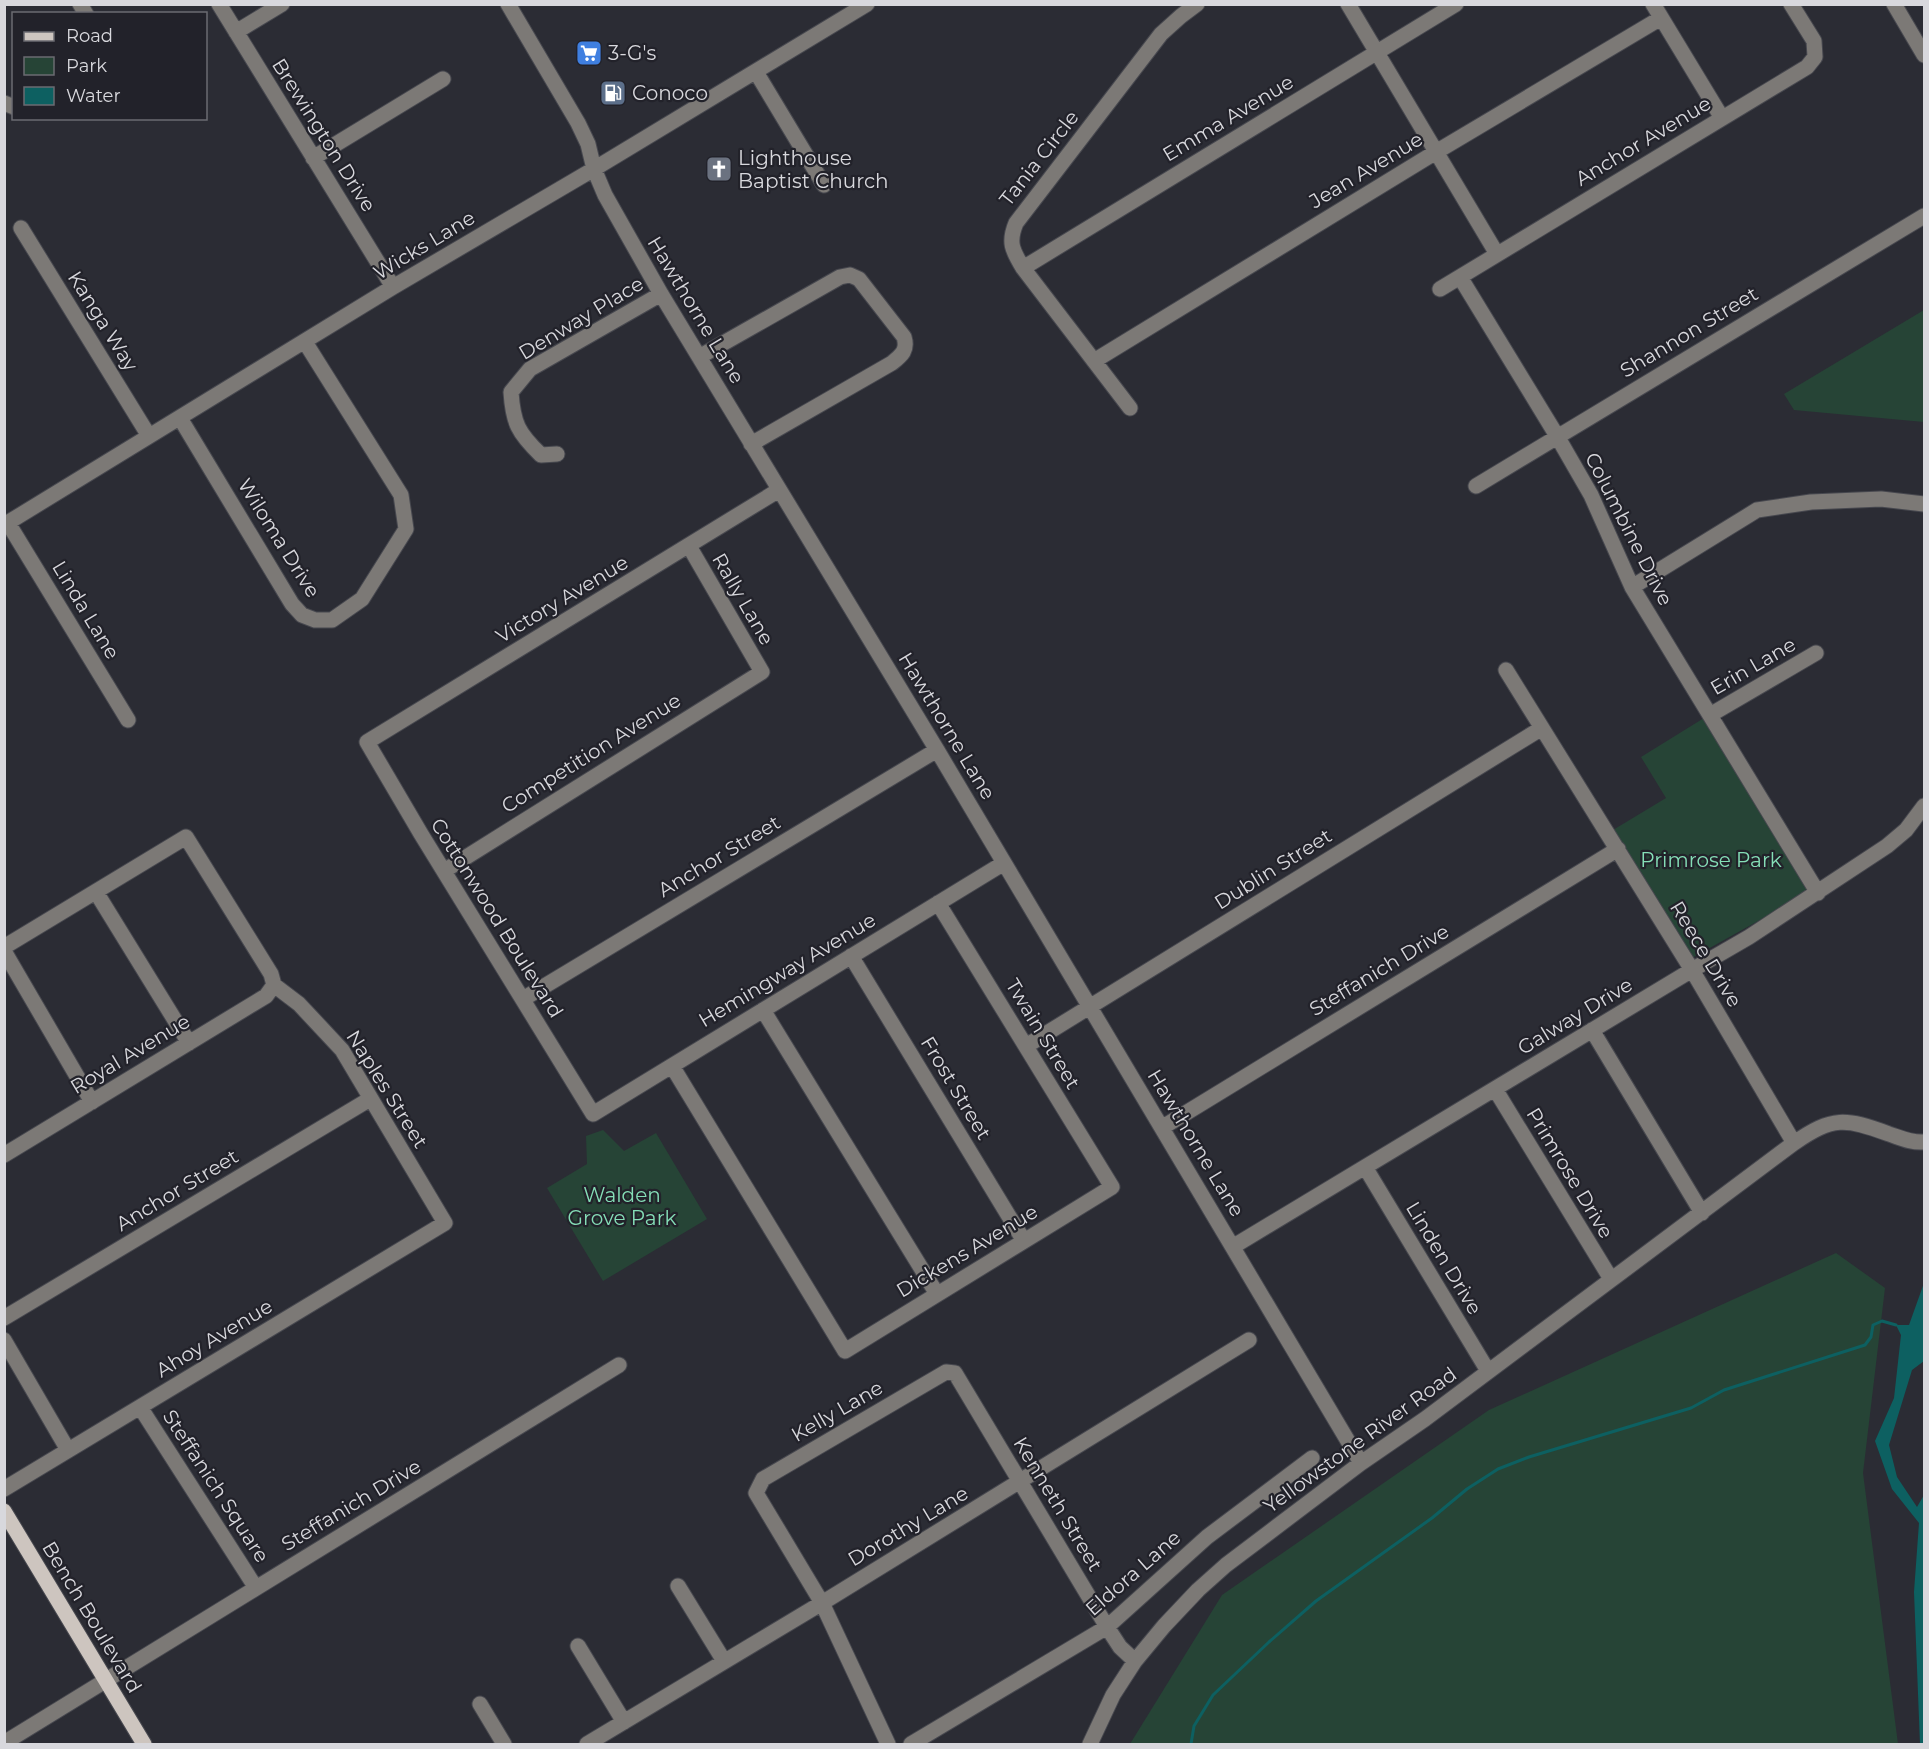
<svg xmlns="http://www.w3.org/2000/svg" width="1929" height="1749" font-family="Montserrat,sans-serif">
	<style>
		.green { fill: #264436 }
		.water { fill: #0d6061 }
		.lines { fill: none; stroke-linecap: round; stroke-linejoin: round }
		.stream { stroke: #0d6061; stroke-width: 3 }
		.minor-casing { stroke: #47484f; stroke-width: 17 }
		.major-casing { stroke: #47484f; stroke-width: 17 }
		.minor { stroke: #7c7976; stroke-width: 15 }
		.major { stroke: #cdc5bf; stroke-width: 15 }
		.labels { text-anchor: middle; stroke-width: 4.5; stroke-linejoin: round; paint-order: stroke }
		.poi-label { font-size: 20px; fill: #d8d8dd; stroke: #22222a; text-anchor: start }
		.street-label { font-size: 20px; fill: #d8d8dd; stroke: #22222a }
		.park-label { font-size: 20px; fill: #85deb7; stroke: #22222a }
	</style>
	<rect width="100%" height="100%" fill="#2b2c34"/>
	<path class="green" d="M1924 310V422L1794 410 1784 394Z
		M1704 718 1812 891 1690 959 1613 830 1666 798 1641 757Z
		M603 1130 624 1151 656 1133 707 1219 603 1281 547 1188 587 1164 586 1136Z
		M1836 1253 1885 1288 1863 1473 1898 1744H1130L1222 1595 1489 1410Z"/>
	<path class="water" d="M1924 1283V1361L1912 1370 1889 1445 1897 1477 1917 1507 1924 1495V1744H1920L1914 1592 1919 1523 1892 1489 1875 1441 1894 1398 1901 1335 1896 1325H1909Z"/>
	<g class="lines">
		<path class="stream" d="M1191 1744 1194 1726 1213 1695 1269 1642 1316 1601 1432 1518 1467 1489 1498 1469 1529 1457 1691 1408 1724 1390 1865 1345 1871 1337 1873 1325 1882 1321 1896 1325"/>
		<defs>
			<path id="minor" d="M80 4 86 14
				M219 4 393 287
				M508 4 578 123 588 144 594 169 605 195 661 294 937 750 1361 1463
				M1348 4 1497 254
				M1653 4 1722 118
				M1894 4 1924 55
				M236 32 282 4
				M756 72 824 185
				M4 103 14 107
				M313 158 443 79
				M21 228 149 436
				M1023 268 1456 4
				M1460 277 1557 436 1591 495 1632 587 1818 893
				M1440 289 1807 67 1815 57 1814 41 1791 4
				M699 357 840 277 850 275 859 279 904 337C908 350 902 355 892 363L751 444
				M1094 361 1436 152 1661 18
				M1130 408 1023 268C1012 250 1008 242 1016 223L1161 34 1181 16 1197 4
				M180 418 292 604 302 615 315 620H332L362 599 406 529 401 495 305 342
				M557 454 541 455C518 433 513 423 511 392L530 369 661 294
				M1476 486 1924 216
				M779 490 367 742 421 834 593 1114 1004 863
				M8 523 128 720
				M4 525 393 287 594 169 867 4
				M1632 587 1757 510 1811 502 1881 499 1924 504
				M1506 670 1692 970 1794 1143
				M1710 715 1816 653
				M444 871 762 672 689 546
				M96 892 189 1043
				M4 947 186 837 271 974 274 985 299 1004 342 1050 445 1223 4 1489
				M4 951 92 1102
				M851 956 1024 1241
				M523 999 937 750
				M763 1010 937 1294
				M1592 1030 1702 1213
				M1026 1046 1542 728
				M672 1066 845 1351 1112 1187 938 903
				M1495 1089 1611 1279
				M1163 1127 1618 849
				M4 1155 266 996 274 985
				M1365 1167 1488 1371
				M1234 1246 1692 970 1749 937 1887 846 1906 830 1924 806
				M4 1318 370 1099
				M4 1340 68 1450
				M140 1407 256 1588
				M678 1586 724 1661
				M578 1646 624 1722
				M480 1704 504 1744
				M4 1743 619 1365
				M587 1744 822 1603 1249 1340
				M888 1744 822 1603 756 1493 763 1479 946 1372 955 1373 1107 1627 1120 1647 1135 1661
				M911 1744 1107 1627 1207 1537 1312 1458
				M1090 1744 1113 1695 1135 1661 1164 1626 1198 1590 1226 1565 1361 1463 1425 1419 1794 1143C1833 1116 1845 1118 1889 1134 1901 1138 1911 1143 1924 1142"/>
			<path id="major" d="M4 1511 144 1744"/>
		</defs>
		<use href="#minor" class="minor-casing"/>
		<use href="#major" class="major-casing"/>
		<use href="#minor" class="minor"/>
		<use href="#major" class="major"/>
	</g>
	<defs>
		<symbol id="supermarket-square" viewBox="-11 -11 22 22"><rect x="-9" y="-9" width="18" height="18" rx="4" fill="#3f7fe0" stroke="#22222a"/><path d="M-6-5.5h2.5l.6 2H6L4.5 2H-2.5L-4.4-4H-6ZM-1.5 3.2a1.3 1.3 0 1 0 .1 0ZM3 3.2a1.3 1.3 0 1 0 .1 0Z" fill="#fff"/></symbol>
		<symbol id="fuel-square" viewBox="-11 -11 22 22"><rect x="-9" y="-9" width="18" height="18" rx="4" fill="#5c6f8a" stroke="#22222a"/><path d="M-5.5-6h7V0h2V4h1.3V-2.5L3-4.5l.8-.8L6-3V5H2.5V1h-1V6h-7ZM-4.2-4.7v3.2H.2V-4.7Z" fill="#fff"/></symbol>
		<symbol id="church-square" viewBox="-11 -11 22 22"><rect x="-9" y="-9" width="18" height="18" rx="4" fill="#6b7280" stroke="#22222a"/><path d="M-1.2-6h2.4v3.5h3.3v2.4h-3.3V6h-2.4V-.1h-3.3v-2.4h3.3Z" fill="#fff"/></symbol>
	</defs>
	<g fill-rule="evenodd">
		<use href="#supermarket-square" x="574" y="38" width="30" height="30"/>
		<use href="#fuel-square" x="598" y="78" width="30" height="30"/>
		<use href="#church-square" x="704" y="154" width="30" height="30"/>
	</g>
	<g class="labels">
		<g class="poi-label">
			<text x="608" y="60">3-G's</text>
			<text x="632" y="100">Conoco</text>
			<text x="738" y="165">Lighthouse<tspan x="738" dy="23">Baptist Church</tspan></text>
		</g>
		<g class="street-label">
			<text transform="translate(1228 118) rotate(-31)" y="7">Emma Avenue</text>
			<text transform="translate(324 135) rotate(58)" y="7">Brewington Drive</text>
			<text transform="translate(1643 141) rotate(-31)" y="7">Anchor Avenue</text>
			<text transform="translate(1039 158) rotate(-52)" y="7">Tania Circle</text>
			<text transform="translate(1366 170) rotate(-31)" y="7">Jean Avenue</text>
			<text transform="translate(424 245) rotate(-31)" y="7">Wicks Lane</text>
			<text transform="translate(696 310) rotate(59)" y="7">Hawthorne Lane</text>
			<text transform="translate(581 318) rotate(-31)" y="7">Denway Place</text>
			<text transform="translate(103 321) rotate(58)" y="7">Kanga Way</text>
			<text transform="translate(1689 332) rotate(-31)" y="7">Shannon Street</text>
			<text transform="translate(1629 529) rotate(63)" y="7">Columbine Drive</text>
			<text transform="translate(279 538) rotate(58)" y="7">Wiloma Drive</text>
			<text transform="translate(562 599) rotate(-31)" y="7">Victory Avenue</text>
			<text transform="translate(743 599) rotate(60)" y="7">Rally Lane</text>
			<text transform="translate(86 610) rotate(59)" y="7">Linda Lane</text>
			<text transform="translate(1753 666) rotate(-30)" y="7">Erin Lane</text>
			<text transform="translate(947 726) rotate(59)" y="7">Hawthorne Lane</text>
			<text transform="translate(591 753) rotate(-32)" y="7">Competition Avenue</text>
			<text transform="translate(719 856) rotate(-31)" y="7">Anchor Street</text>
			<text transform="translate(1273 869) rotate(-32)" y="7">Dublin Street</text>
			<text transform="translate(497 918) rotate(58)" y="7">Cottonwood Boulevard</text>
			<text transform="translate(1706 954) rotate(59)" y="7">Reece Drive</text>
			<text transform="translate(787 970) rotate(-31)" y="7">Hemingway Avenue</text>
			<text transform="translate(1379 970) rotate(-31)" y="7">Steffanich Drive</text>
			<text transform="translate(1575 1016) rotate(-31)" y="7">Galway Drive</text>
			<text transform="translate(1043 1034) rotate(59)" y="7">Twain Street</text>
			<text transform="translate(130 1054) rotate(-31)" y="7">Royal Avenue</text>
			<text transform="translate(956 1088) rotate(59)" y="7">Frost Street</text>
			<text transform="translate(387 1089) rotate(58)" y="7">Naples Street</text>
			<text transform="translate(1196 1143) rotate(59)" y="7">Hawthorne Lane</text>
			<text transform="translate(1570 1173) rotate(59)" y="7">Primrose Drive</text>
			<text transform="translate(177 1190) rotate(-31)" y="7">Anchor Street</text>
			<text transform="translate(967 1251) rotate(-31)" y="7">Dickens Avenue</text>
			<text transform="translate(1444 1258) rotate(59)" y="7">Linden Drive</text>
			<text transform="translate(214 1338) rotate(-31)" y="7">Ahoy Avenue</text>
			<text transform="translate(837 1411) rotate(-30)" y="7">Kelly Lane</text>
			<text transform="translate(1360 1440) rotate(-36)" y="7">Yellowstone River Road</text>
			<text transform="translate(216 1486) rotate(57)" y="7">Steffanich Square</text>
			<text transform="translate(1058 1504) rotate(59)" y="7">Kenneth Street</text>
			<text transform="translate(351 1505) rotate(-31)" y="7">Steffanich Drive</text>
			<text transform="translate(908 1526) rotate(-31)" y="7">Dorothy Lane</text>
			<text transform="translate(1133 1573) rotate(-41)" y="7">Eldora Lane</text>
			<text transform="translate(92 1617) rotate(59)" y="7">Bench Boulevard</text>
		</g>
		<g class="park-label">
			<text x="1711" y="867">Primrose Park</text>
			<text x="622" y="1202">Walden<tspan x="622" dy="23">Grove Park</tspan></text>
		</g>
	</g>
	<rect width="1929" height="1749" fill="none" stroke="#d8d8dd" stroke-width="12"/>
	<rect x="12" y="12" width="195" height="108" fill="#22222a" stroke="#6b6b72" stroke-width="1.5"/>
	<rect x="24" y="32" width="30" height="9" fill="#cdc5bf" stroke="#6b6b72" stroke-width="1.5"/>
	<text x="66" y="42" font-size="18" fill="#d8d8dd">Road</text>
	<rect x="24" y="57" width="30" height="18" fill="#264436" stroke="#6b6b72" stroke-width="1.5"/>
	<text x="66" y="72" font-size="18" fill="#d8d8dd">Park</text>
	<rect x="24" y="87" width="30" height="18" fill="#0d6061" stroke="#6b6b72" stroke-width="1.5"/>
	<text x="66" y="102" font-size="18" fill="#d8d8dd">Water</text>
</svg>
